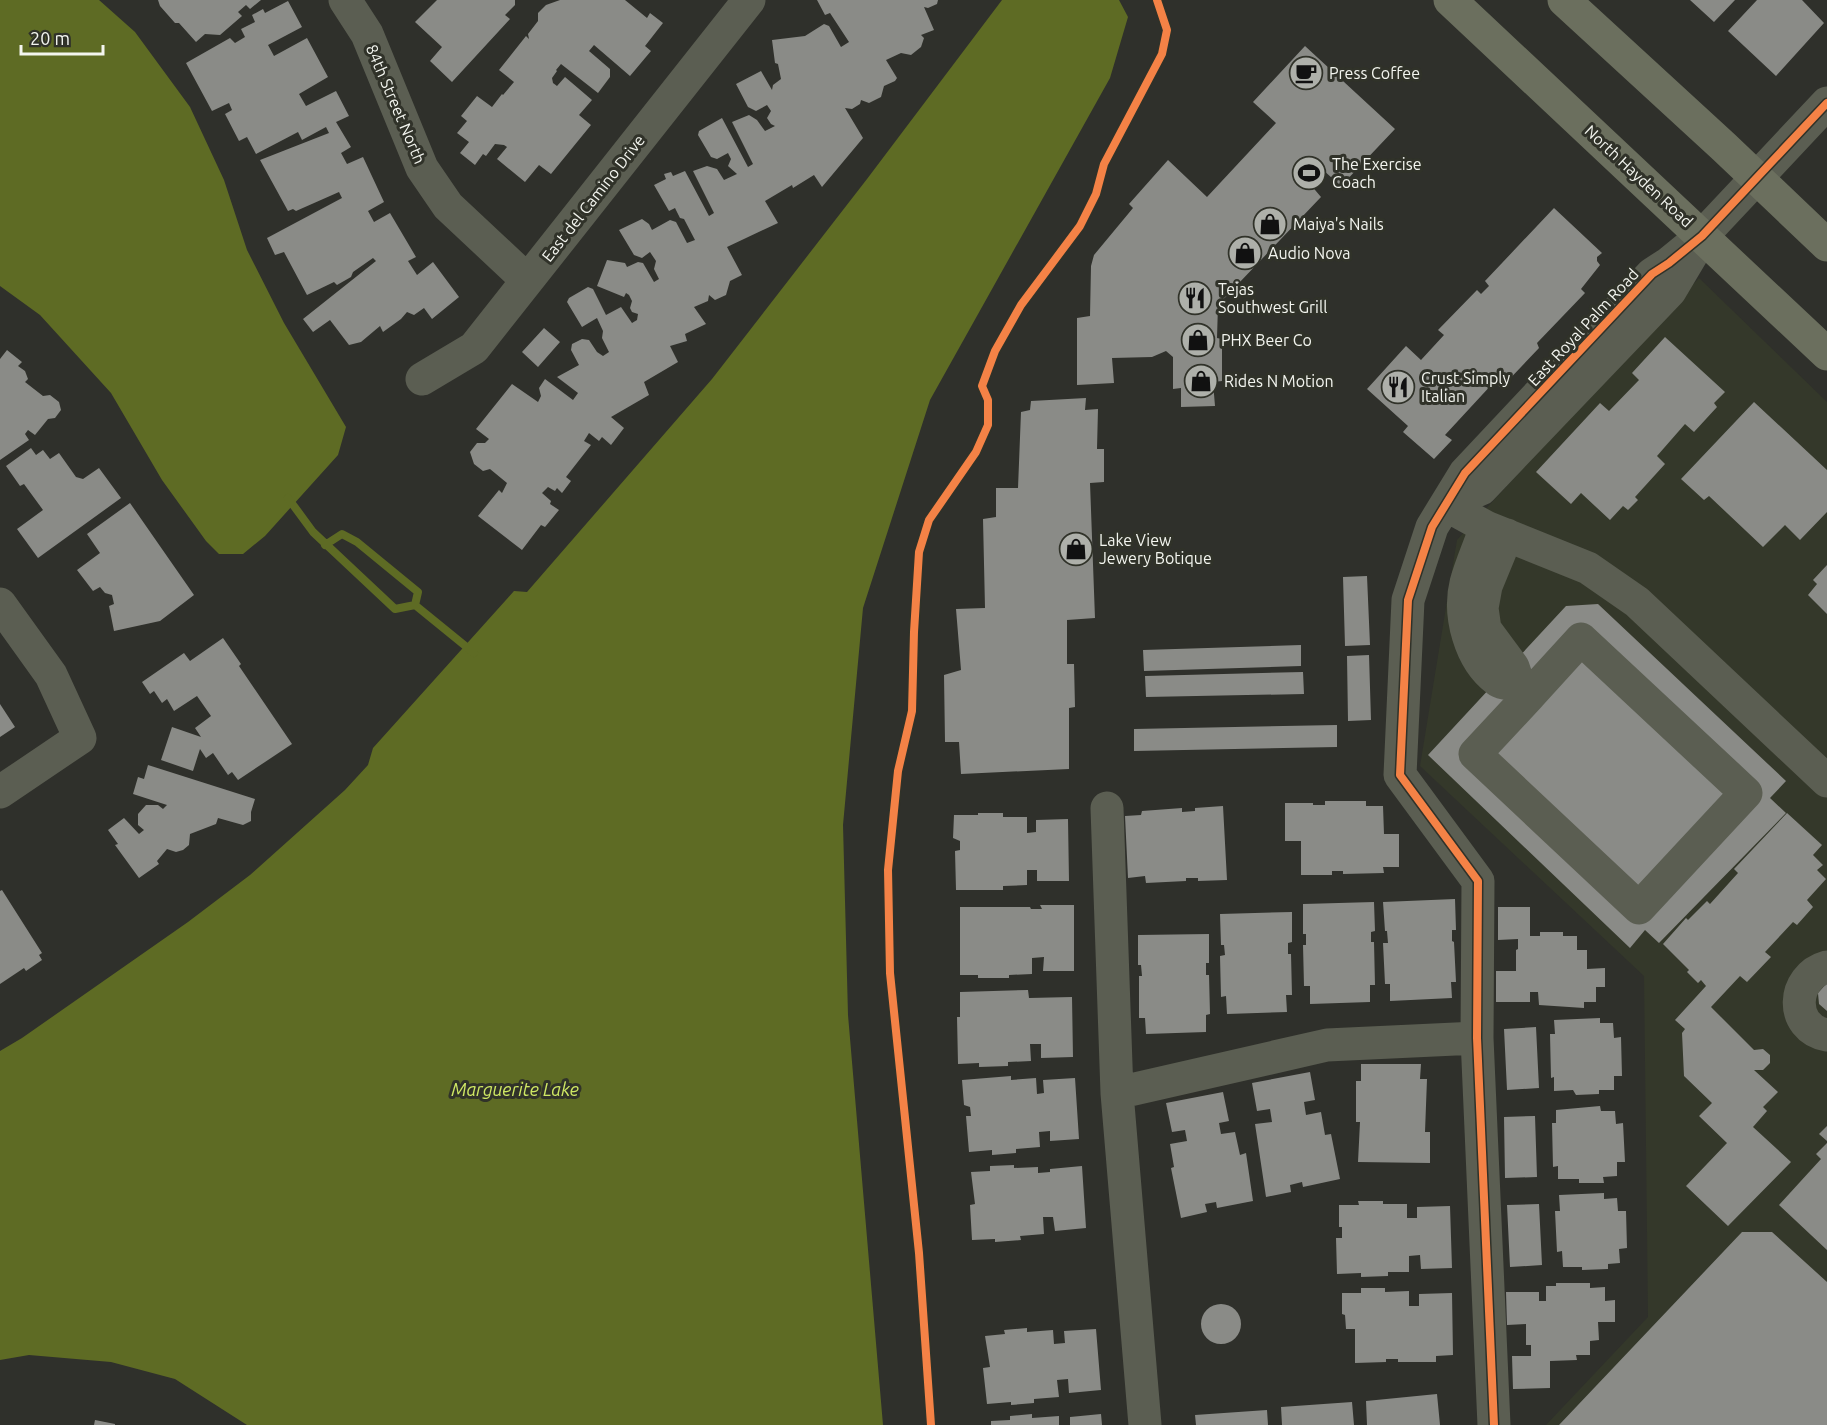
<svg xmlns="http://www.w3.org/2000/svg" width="1827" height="1425" font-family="Ubuntu,sans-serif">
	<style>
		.built { fill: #34382a }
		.water { fill: #5e6b24 }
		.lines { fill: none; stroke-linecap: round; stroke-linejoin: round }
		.stream { stroke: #5e6b24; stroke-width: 8 }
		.building { fill: #8a8b87 }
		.minor { stroke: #5b5e52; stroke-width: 33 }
		.major { stroke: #6b6f5e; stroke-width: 33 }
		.cycleway-casing { stroke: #303229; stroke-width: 11 }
		.cycleway { stroke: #f48246; stroke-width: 8 }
		.labels { text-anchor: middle; stroke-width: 6; stroke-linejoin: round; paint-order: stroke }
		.poi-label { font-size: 16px; fill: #f3f5ef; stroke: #303229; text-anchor: start }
		.street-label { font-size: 16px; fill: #f3f5ef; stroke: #303229 }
		.water-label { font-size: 18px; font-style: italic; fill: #cfe864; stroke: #303229 }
	</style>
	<rect width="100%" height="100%" fill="#2f302b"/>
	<path class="built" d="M1699 278 1827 402V1425H1546L1648 1317 1644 976 1420 766 1457 540Z"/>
	<path class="water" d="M0 0H99L135 32 190 107 224 180 247 250 284 323 346 427 338 455 265 536 243 554H219L206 541 162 480 111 393 40 315 0 286Z
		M1002 0H1119L1128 17 1110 78 930 400 863 608 843 825 848 1015 883 1425H247L175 1379 111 1362 29 1355 0 1360V1051L22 1038 188 922 250 875 345 790 368 765 373 748 514 591 527 592 712 379 867 179Z"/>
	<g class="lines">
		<path class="stream" d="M288 498 313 532 395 609 415 605 474 653
			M325 545 342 534 357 542 418 592 415 605"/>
	</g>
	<path class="building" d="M158 0H261L250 9 246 5 238 12 242 16 220 35 205 34 196 42 179 23H175L160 6Z
		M437 0H515V5L505 15 510 19 452 82 430 61 442 47 415 22Z
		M560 0H625L647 18 650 13 663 23 645 46 651 51 630 76 594 45 589 51 610 69V77L598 93 561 64 556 70 557 71 552 78 553 83 557 86 565 77 592 100 579 115 591 125 551 174 539 165 525 182 497 159 507 147 504 145 495 144 486 156 483 154 475 165 460 153 469 142 457 133 467 121 461 116 477 96 492 107 502 94 503 95 514 82 499 70 526 36 529 39 528 34 538 21V13L546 5Z
		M817 0H938L937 4 928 8 924 7 934 30 921 35 924 38 921 47 911 55 901 53 886 60 897 78 895 81 884 86 881 97 869 103 861 100 860 104 852 109 845 108 863 138 822 187 814 175 793 188 792 185 765 201 778 223 727 247 742 275 730 281 726 295 715 300 709 295 708 301 694 307 706 324 685 334 687 341 670 346 678 362 644 382 649 395 611 417 624 428 611 445 602 437 599 441 589 433 584 441 591 445 566 477 571 481 562 493 557 488 555 491 548 487 542 493 551 501 550 504 559 510 545 527 541 525 522 550 478 516 499 490 502 493 507 483 490 469 483 471 474 464 470 452 477 443H485L489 439 476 429 512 384 538 402 541 396 539 388 545 379 573 400 578 393 557 377 579 365 571 350 572 344 582 339 589 340 597 352 603 356 609 352 602 338 603 331 597 318 582 327 567 302 569 298 588 287 593 289 606 315 621 307 632 323 637 320 638 314 632 312 630 308 632 301 629 295 626 293 624 297 597 286 607 260 625 263 627 267 638 262 643 263 654 282 659 279 654 269 656 261 650 252 642 258 634 255 619 230 642 219 649 224 652 230 670 220 676 222 687 243 695 240 684 219 680 218 675 208 669 211 654 185 666 179 664 174 671 172 673 176 685 171 709 216 714 213 693 171 707 166 717 169 724 180 737 174 728 166 731 159 728 153 717 159 711 157 698 135 699 131 722 118 748 167 753 164 732 122 749 115 757 120 765 131 775 126 771 124 767 118 771 111 767 105 756 111 748 107 736 84 761 71 772 90 773 85 781 79 778 64 775 63 772 40 805 36 824 24 829 26 841 47 849 42 830 13 825 15Z
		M1690 0H1735L1714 22Z
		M1757 0H1802L1824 23 1776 76 1728 31Z
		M288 1 302 27 268 45 274 56 307 38 328 77 299 94 306 106 336 91 349 116 336 122 351 147 341 153 347 164 363 157 384 202 368 211 374 222 390 213 416 257 408 261 417 275 433 262 459 297 432 319 424 308 414 315 407 312 401 319 383 332 380 326 361 342 349 345 330 320 313 332 303 319 376 261 373 258 353 272 351 277 337 285 334 282 307 295 284 252 275 255 267 238 342 198 339 192 296 211 293 209 288 211 260 160 329 133 326 127 302 140 298 132 256 154 247 137 239 141 225 114 232 110 229 103 212 111 186 63 230 38 235 43 245 37 241 29 255 22 252 15 263 9 265 13Z
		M1305 46 1395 129 1341 186 1323 170 1310 184 1321 197 1218 305 1217 338 1222 339V381L1213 382 1215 406 1181 407V388L1173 389V357L1166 351 1152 357 1112 358 1114 383 1077 385V318L1090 316 1091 266 1094 255 1133 208 1129 204 1168 160 1207 197 1276 123 1253 102Z
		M1554 208 1602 253 1597 257V261L1600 265 1581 289 1585 293 1537 343 1539 348 1501 388 1494 382 1445 435 1452 440 1434 459 1403 432 1408 426 1367 389 1406 346 1421 360 1444 335 1438 330 1477 290 1481 294 1489 286 1485 281Z
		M544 328 560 342 538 367 522 352Z
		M1665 337 1725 392 1714 403 1717 407 1694 432 1685 424 1657 456 1665 464 1635 497 1638 500 1628 510 1623 506 1610 520 1581 493 1571 504 1536 472 1600 403 1609 411 1639 380 1632 373Z
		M7 350 22 362 18 366 25 371 28 379 25 382 43 396 50 395 59 402 61 410 55 418 48 419 35 435 28 430 25 434 29 440 0 460V359Z
		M1086 398 1085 410 1098 409 1097 449H1104V482L1090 483 1095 618 1067 620V664H1074L1075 707 1069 708V769L961 774 959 742H945L944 675 961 670 956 609 985 608 983 519 996 517V488H1018L1021 412 1030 410 1031 401Z
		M1754 402 1827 470V512L1800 540 1785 525 1763 547 1709 496 1704 500 1681 479Z
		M31 448 36 455 43 450 50 459 59 453 76 477 83 479 99 468 121 498 38 558 17 529 43 510 24 484 20 486 6 466Z
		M130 503 194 595 160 621 114 631 109 606 114 604 112 595 105 593 100 587 93 591 77 570 100 553 87 534Z
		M1827 565V614L1808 595 1817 584 1813 580Z
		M1367 576 1370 645 1345 646 1343 577Z
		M1598 604 1786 781 1770 798 1786 813 1659 943 1645 930 1630 948 1428 755 1566 606Z
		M223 638 241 664 239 666 292 744 238 780 232 772 228 775 213 753 206 758 200 749 193 771 161 760 172 727 201 737 195 728 211 716 197 696 174 711 167 699 162 703 154 691 150 694 142 682 184 653 190 661Z
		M1301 645V666L1144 671 1143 650Z
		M1369 655 1371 720 1348 721 1347 656Z
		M1303 672 1304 694 1146 697 1145 676Z
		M0 704 15 727 0 737Z
		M1337 725V747L1134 751V729Z
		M148 765 255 799 251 812V821L243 825 218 818 216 824 190 834 189 845 183 850 176 852 167 849 157 861 159 864 139 878 115 845 118 844 108 830 124 818 139 834 144 830 138 825V814L146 805H158L163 809 167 805 133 794 138 777 144 779Z
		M1325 801H1366V806H1383L1384 834H1399V867H1383L1384 873 1343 874V871H1332V875H1301V841H1285V803H1313V805H1325Z
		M1223 806 1227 880 1198 881V878H1186V881L1146 883 1145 876 1128 878 1125 816 1141 815 1142 811 1182 808V812L1195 811V808Z
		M978 813H1003V817H1027V833L1036 832V820L1068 819 1069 881H1037V870H1027V885L1003 886V890H956L955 851 960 850V841L953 838 954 815H978Z
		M1787 813 1822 845 1813 855 1823 865 1817 870 1826 879 1807 900 1813 907 1797 925 1793 922 1765 952 1771 957 1747 982 1740 976 1711 1007 1754 1050 1763 1049 1770 1055V1063L1763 1070H1754L1778 1092 1763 1107 1767 1111 1753 1127 1791 1162 1728 1226 1686 1186 1727 1143 1699 1116 1712 1103 1684 1076 1682 1033 1685 1029 1675 1020 1706 986 1701 980 1698 983 1687 972 1689 970 1663 944 1686 918 1688 920 1707 901 1710 904 1738 873 1734 869Z
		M2 890 42 953 39 955 42 960 26 971 24 968 0 984V891Z
		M1455 899 1456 930H1452V941L1454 942 1456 982H1451L1452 998 1390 1001V984H1385L1383 943H1388L1387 931H1385L1383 902Z
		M1374 902 1375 931 1371 932V942H1374L1375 985H1370V1002L1310 1004V986H1304L1303 945H1306V934H1303V904Z
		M1040 905H1074V971H1043L1044 957 1032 958V974L1009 975V978H978V975H960V907H1030L1031 909H1042Z
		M1498 907H1530V936H1540V932H1563V936H1577V950H1587V969L1605 968V987H1596V1002H1584V1008L1539 1005 1538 992H1530V1002H1496V971H1516V950L1518 949V939L1498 940Z
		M1292 912V942L1288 943V954H1291L1292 995H1286L1287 1012 1227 1014 1226 996 1221 997 1220 956 1225 955 1224 945H1221L1220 914Z
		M1209 934V963H1206V975H1209L1210 1014 1206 1015V1032L1146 1034 1145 1018H1139V976H1142L1141 965H1138V935Z
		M1827 983V1011L1819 1004 1818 993Z
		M1028 990 1029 998 1072 997 1073 1057 1041 1058V1044H1030L1031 1061 1008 1062V1066L979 1067V1063L958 1064 957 1017H960V992Z
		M1600 1018V1023H1613L1614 1038 1621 1037 1622 1076H1614V1090H1599V1094L1576 1095 1573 1090 1554 1091V1077L1551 1078 1550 1034H1555L1554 1020Z
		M1536 1027 1539 1088 1507 1090 1504 1029Z
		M1361 1064H1421L1420 1079H1427L1425 1132H1430V1163L1358 1162 1360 1122H1356V1081H1361Z
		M1310 1072 1315 1100 1304 1102 1306 1115 1321 1112 1325 1135 1331 1134 1340 1179 1303 1187 1302 1182 1290 1185 1291 1192 1266 1197 1255 1124 1272 1122 1270 1109 1257 1111 1252 1083Z
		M1011 1076V1080L1036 1078 1037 1094 1044 1093 1043 1080 1075 1078 1079 1139 1050 1141V1131L1039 1132 1040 1147 1016 1149V1153L992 1155V1150L969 1152 966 1116H971L970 1107 964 1105 962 1080Z
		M1223 1092 1229 1121 1219 1123 1221 1134 1235 1132 1240 1155 1246 1153 1253 1201 1217 1208 1216 1202 1205 1204 1207 1212 1181 1218 1171 1168 1174 1167 1170 1144 1187 1141 1185 1130 1172 1132 1166 1103Z
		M1600 1106 1601 1111H1615L1616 1124 1623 1123 1625 1162H1617V1176L1603 1177 1604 1183H1579V1179H1558V1166L1553 1167 1552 1123H1556V1110Z
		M1535 1116 1537 1177 1505 1178 1504 1117Z
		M1827 1126V1141L1819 1134Z
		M1827 1143V1250L1779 1205 1821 1159 1816 1154Z
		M1014 1165V1168L1038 1167V1173L1050 1172V1169L1082 1166 1086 1228 1055 1231 1053 1217H1043L1044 1234 1020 1236 1021 1240 995 1242V1239L972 1240 970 1205 975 1204 971 1172 990 1171V1166Z
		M1604 1193V1199L1617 1198 1618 1211H1626L1627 1248 1619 1249 1620 1263 1608 1264V1269L1582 1270V1267H1563L1562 1251 1557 1252 1555 1211H1560L1559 1195Z
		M1358 1201H1383V1204H1407V1218H1417V1207L1450 1206 1452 1268 1421 1269 1420 1255 1409 1256V1272H1388V1276L1361 1277V1273L1337 1274 1336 1238H1342V1227H1339V1205H1359Z
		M1539 1204 1542 1265 1510 1267 1507 1205Z
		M1742 1232H1772L1827 1282V1425H1559Z
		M1556 1283H1590V1288L1605 1287V1301L1615 1300V1322H1598L1599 1340 1590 1341V1355H1576L1577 1360 1550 1361V1388L1513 1389 1512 1356H1531V1345H1526V1324L1507 1325 1506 1292H1539V1301H1546V1286H1556Z
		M1361 1288H1385V1292L1409 1291V1306H1419V1294L1452 1293 1453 1355 1436 1356V1362H1398V1359H1386V1362L1355 1363V1329H1346L1345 1315 1342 1314V1293H1361Z
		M1201 1324a20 20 0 1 1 40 0a20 20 0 1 1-40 0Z
		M1027 1328V1332L1053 1330 1054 1344 1065 1343 1064 1331 1096 1329 1101 1390 1069 1393 1068 1379 1057 1380 1059 1397 1034 1399V1403L1011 1405V1402L987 1404 983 1368 990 1367 985 1336 1005 1334 1004 1330Z
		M1437 1394 1440 1425H1367L1366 1401Z
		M1352 1402 1354 1425H1282L1281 1407Z
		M1267 1410 1268 1425H1196L1195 1415Z
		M1032 1414V1418L1059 1416V1425H991V1421L1010 1420V1416Z
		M1101 1414 1102 1425H1070V1417Z
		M95 1420 115 1424V1425H94Z"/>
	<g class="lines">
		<path class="minor" d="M345 0 367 34 422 168 448 206 527 280
			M422 379 474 348 749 0
			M1472 493 1481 489 1670 291 1695 249
			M1446 505 1486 527 1588 568 1637 602 1827 781
			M1486 527C1480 545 1471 564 1466 583 1458 615 1470 660 1497 680 1502 684 1512 684 1519 685L1513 667 1485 629 1482 608 1486 586 1507 535
			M0 604 51 675 80 738 0 792
			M1519 685 1530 695 1581 639 1746 793 1639 908 1475 754 1530 695
			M1107 808 1117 1093
			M1827 967C1791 977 1789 1028 1827 1035
			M1145 1425 1117 1093 1327 1045 1477 1038
			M1494 1425 1477 1038 1478 881 1400 775 1408 600 1432 527 1465 473 1652 274 1669 263 1702 236 1827 103"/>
		<path class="major" d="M1450 0 1827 354
			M1564 0 1724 147 1827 245"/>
		<defs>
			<path id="cycleway" d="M931 1425 919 1253 890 973 888 870 898 771 912 711 914 632 919 552 929 520 976 452 988 425V400L982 386 995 351 1021 305 1080 226 1096 194 1104 164 1162 54 1167 30 1157 0
				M1494 1425 1477 1038 1478 881 1400 775 1408 600 1432 527 1465 473 1652 274 1669 263 1702 236 1827 103"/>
		</defs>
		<use href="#cycleway" class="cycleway-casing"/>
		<use href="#cycleway" class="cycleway"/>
	</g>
	<defs>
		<symbol id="cafe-disc" viewBox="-11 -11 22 22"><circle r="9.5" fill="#aeb0aa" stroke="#303229"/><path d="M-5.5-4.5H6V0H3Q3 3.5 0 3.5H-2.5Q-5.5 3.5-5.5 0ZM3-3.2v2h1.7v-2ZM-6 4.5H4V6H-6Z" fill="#111"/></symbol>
		<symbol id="stadium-disc" viewBox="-11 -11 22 22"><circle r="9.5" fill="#aeb0aa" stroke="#303229"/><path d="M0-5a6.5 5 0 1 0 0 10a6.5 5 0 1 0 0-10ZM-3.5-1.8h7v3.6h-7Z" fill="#111"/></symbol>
		<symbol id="shop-disc" viewBox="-11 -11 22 22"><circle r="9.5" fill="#aeb0aa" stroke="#303229"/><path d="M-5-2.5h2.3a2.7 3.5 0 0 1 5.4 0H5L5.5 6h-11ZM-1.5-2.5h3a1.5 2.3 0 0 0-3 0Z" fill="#111"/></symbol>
		<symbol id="restaurant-disc" viewBox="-11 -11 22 22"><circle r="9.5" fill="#aeb0aa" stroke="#303229"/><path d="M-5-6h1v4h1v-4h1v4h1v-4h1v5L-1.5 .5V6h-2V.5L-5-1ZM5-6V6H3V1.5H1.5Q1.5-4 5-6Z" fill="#111"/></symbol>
	</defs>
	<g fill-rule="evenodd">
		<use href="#cafe-disc" x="1287" y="54" width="38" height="38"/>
		<use href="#stadium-disc" x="1290" y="154" width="38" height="38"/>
		<use href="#shop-disc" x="1251" y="205" width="38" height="38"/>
		<use href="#shop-disc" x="1226" y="234" width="38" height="38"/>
		<use href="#restaurant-disc" x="1176" y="279" width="38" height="38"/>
		<use href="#shop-disc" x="1179" y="321" width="38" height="38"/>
		<use href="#shop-disc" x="1182" y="362" width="38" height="38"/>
		<use href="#restaurant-disc" x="1379" y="368" width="38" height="38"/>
		<use href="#shop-disc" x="1057" y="530" width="38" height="38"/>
	</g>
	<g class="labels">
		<g class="poi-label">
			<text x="1329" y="79">Press Coffee</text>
			<text x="1332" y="170">The Exercise<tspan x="1332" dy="18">Coach</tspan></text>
			<text x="1293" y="230">Maiya's Nails</text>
			<text x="1268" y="259">Audio Nova</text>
			<text x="1218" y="295">Tejas<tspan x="1218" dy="18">Southwest Grill</tspan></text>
			<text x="1221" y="346">PHX Beer Co</text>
			<text x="1421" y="384">Crust Simply<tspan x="1421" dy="18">Italian</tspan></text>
			<text x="1224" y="387">Rides N Motion</text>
			<text x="1099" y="546">Lake View<tspan x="1099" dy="18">Jewery Botique</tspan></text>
		</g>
		<g class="street-label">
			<text transform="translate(396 104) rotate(67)" y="6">84th Street North</text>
			<text transform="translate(1639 176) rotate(43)" y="6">North Hayden Road</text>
			<text transform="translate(593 198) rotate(-52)" y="6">East del Camino Drive</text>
			<text transform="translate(1583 327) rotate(-47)" y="6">East Royal Palm Road</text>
		</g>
		<g class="water-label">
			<text x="515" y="1096">Marguerite Lake</text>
		</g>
	</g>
	<path d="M21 45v9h82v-9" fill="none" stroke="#f3f5ef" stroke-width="3"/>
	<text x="30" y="45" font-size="18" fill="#f3f5ef" stroke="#303229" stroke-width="4.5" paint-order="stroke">20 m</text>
</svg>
